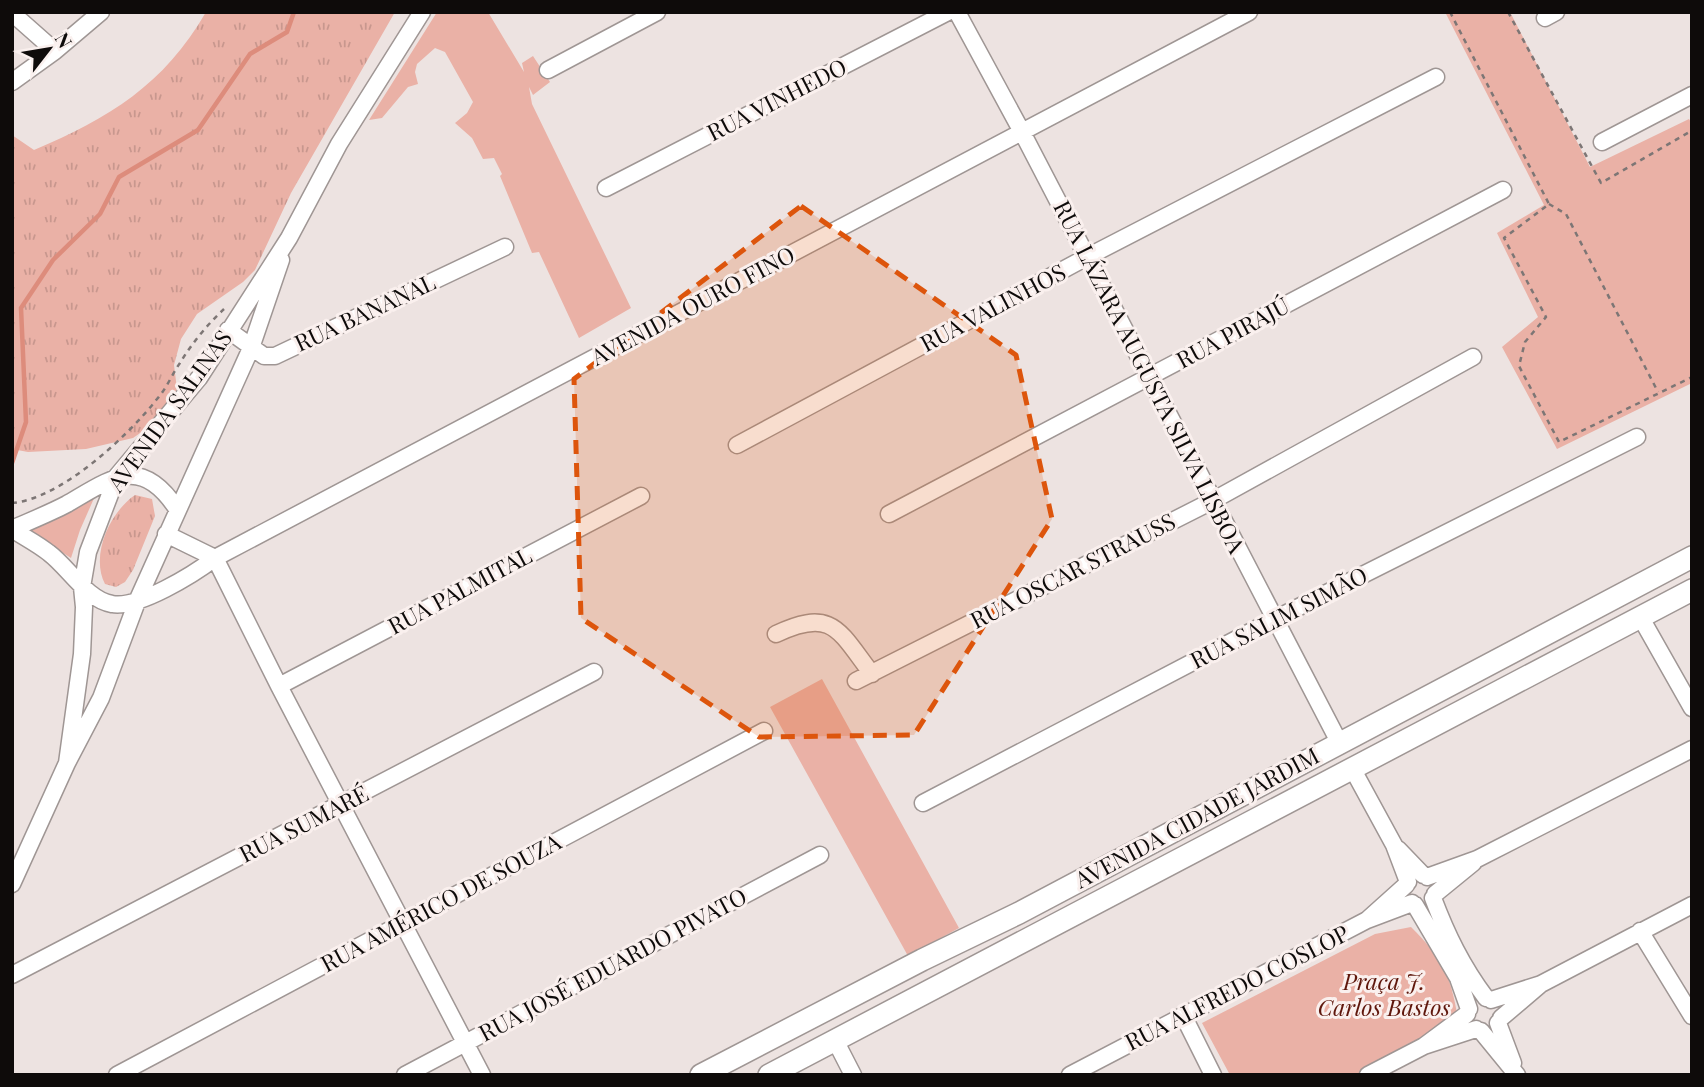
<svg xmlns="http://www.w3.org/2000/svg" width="1704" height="1087" font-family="'Playfair Display',serif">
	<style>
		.grass { fill: url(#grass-tufts) }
		.park { fill: #eab1a6 }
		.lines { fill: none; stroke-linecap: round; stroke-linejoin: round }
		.stream { stroke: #dd8c7c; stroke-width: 4.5 }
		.minor-casing { stroke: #9f9694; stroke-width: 19 }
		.major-casing { stroke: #9f9694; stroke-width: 24 }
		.path { stroke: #7d7675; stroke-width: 2.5; stroke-dasharray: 5 5; stroke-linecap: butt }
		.minor { stroke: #fff; stroke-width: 16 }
		.major { stroke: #fff; stroke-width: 21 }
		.marked { fill: #dd550c; fill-opacity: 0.2; stroke: #dd550c; stroke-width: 5; stroke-dasharray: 14 9; stroke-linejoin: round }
		.labels { text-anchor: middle; stroke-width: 6; stroke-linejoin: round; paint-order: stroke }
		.street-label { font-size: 23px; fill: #0e0b0a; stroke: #faf0ee }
		.park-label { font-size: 23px; font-style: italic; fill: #5f170c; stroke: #faf0ee }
	</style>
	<defs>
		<pattern id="grass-tufts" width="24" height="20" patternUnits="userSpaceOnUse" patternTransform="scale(1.75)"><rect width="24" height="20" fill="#eab1a6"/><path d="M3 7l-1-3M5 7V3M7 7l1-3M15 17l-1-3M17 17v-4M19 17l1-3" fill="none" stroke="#c8978e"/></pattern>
	</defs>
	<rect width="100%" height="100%" fill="#ede3e1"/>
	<path class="grass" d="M206 12H395L291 193 255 270 243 282 197 314 181 339 174 365 177 389 162 418 133 438 86 449 28 452 12 449V135L34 150C109 118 164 85 206 12Z
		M135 495 152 499 155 516 133 570 125 582 116 587 105 584C90 555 110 512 135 495Z"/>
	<path class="park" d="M437 12H488L524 72 522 63 533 56 550 82 533 95 529 87 532 104 631 308 579 338 539 252 532 253 500 176 502 174 494 158 483 159 472 138 455 123 467 113 473 102 445 52 435 48 417 64 415 72 418 84 408 87 382 118 369 120Z
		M1445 12H1510L1590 167 1689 119 1692 124V383L1557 449 1502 347 1538 317 1497 233 1544 205Z
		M95 496 80 530 71 558 27 530Z
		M822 679 959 928 908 956 770 707Z
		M1411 927C1443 959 1450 973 1458 1018L1418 1044 1356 1075H1230L1202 1023 1375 934Z"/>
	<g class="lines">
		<path class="stream" d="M12 463 26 422 21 308 53 260 100 214 119 177 198 130 250 54 287 32 294 12"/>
		<defs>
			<path id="minor" d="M957 12 1022 132 1339 742
				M12 13 55 51
				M1545 18 1556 12
				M548 70 657 12
				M12 82 55 51 101 12
				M1602 142 1692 95
				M606 188 948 12
				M228 330 264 356H275L505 247
				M737 445 1087 257 1436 77
				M889 514 1503 190
				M12 529C24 537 38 544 49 553 68 567 87 600 112 604 138 609 194 574 215 558L1249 12
				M12 529C30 521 50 513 67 504 112 478 141 454 177 509
				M166 534 215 558
				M215 558 279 686 482 1075
				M1641 618 1692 708
				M776 634C833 607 839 631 872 674
				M856 681 1212 501 1473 357
				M279 686 641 496
				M67 763 82 654 84 607 82 587 88 552 117 476 199 378 289 238 339 144 422 12
				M1352 768 1394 845 1408 882
				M923 803 1275 619 1637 437
				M1398 849 1423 875
				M1427 877 1477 859 1692 749
				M12 884 67 763 101 698 138 599 251 348 281 260
				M1406 885 1367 920 1412 903
				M1435 894 1473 863
				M1433 898C1447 935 1462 966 1486 998
				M1415 905 1458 978 1469 1009
				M1640 931 1692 1016
				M12 975 594 672
				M1541 984 1692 905
				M1491 1000 1541 984 1501 1018
				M1467 1014 1424 1046 1476 1029
				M1183 1015 1213 1075
				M1498 1023 1513 1063
				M1481 1031 1517 1075
				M835 1040 853 1075
				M117 1075 764 731
				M405 1075 820 855
				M1070 1075 1367 920
				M1368 1075 1424 1046"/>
			<path id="major" d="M701 1075 922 960 1019 913 1692 557
				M769 1075 1692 590"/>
		</defs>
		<use href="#minor" class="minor-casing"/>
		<use href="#major" class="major-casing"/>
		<path class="path" d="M1450 12 1549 204 1504 238 1546 317 1525 342 1519 366 1559 442 1692 377
			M1508 12 1601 183 1691 131 1692 133
			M1549 204 1566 214 1658 392
			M12 503C61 499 128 436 157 399 167 388 172 374 180 363 192 343 207 325 224 309"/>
		<use href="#minor" class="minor"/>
		<use href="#major" class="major"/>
	</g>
	<path class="marked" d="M801 206 1016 355 1052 519 914 735 759 737 581 618 574 379Z"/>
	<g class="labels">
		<g class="street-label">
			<text transform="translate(777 100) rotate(-27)" y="8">RUA VINHEDO</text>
			<text transform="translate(693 306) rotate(-28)" y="8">AVENIDA OURO FINO</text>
			<text transform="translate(993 308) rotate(-28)" y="8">RUA VALINHOS</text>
			<text transform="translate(365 313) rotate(-25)" y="8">RUA BANANAL</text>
			<text transform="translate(1233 333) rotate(-28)" y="8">RUA PIRAJÚ</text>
			<text transform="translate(1149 377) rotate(63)" y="8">RUA LÁZARA AUGUSTA SILVA LISBOA</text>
			<text transform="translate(170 411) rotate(-54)" y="8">AVENIDA SALINAS</text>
			<text transform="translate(1073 571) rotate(-27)" y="8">RUA OSCAR STRAUSS</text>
			<text transform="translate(460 591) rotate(-28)" y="8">RUA PALMITAL</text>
			<text transform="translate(1279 618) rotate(-27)" y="8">RUA SALIM SIMÃO</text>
			<text transform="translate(1197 818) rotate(-28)" y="8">AVENIDA CIDADE JARDIM</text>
			<text transform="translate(304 824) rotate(-27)" y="8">RUA SUMARÉ</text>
			<text transform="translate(441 903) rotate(-28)" y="8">RUA AMÉRICO DE SOUZA</text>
			<text transform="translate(613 965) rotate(-28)" y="8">RUA JOSÉ EDUARDO PIVATO</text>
			<text transform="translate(1237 988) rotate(-27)" y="8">RUA ALFREDO COSLOP</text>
		</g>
		<g class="park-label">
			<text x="1384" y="990">Praça J.<tspan x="1384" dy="26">Carlos Bastos</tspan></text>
		</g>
	</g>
	<rect width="1704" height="1087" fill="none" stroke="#0e0b0a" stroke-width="28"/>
	<g transform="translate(49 49) rotate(59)" stroke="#faf0ee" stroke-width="5" paint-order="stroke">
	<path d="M0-5L12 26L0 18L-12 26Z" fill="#0e0b0a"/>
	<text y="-10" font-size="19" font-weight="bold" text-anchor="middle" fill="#0e0b0a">N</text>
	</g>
</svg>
